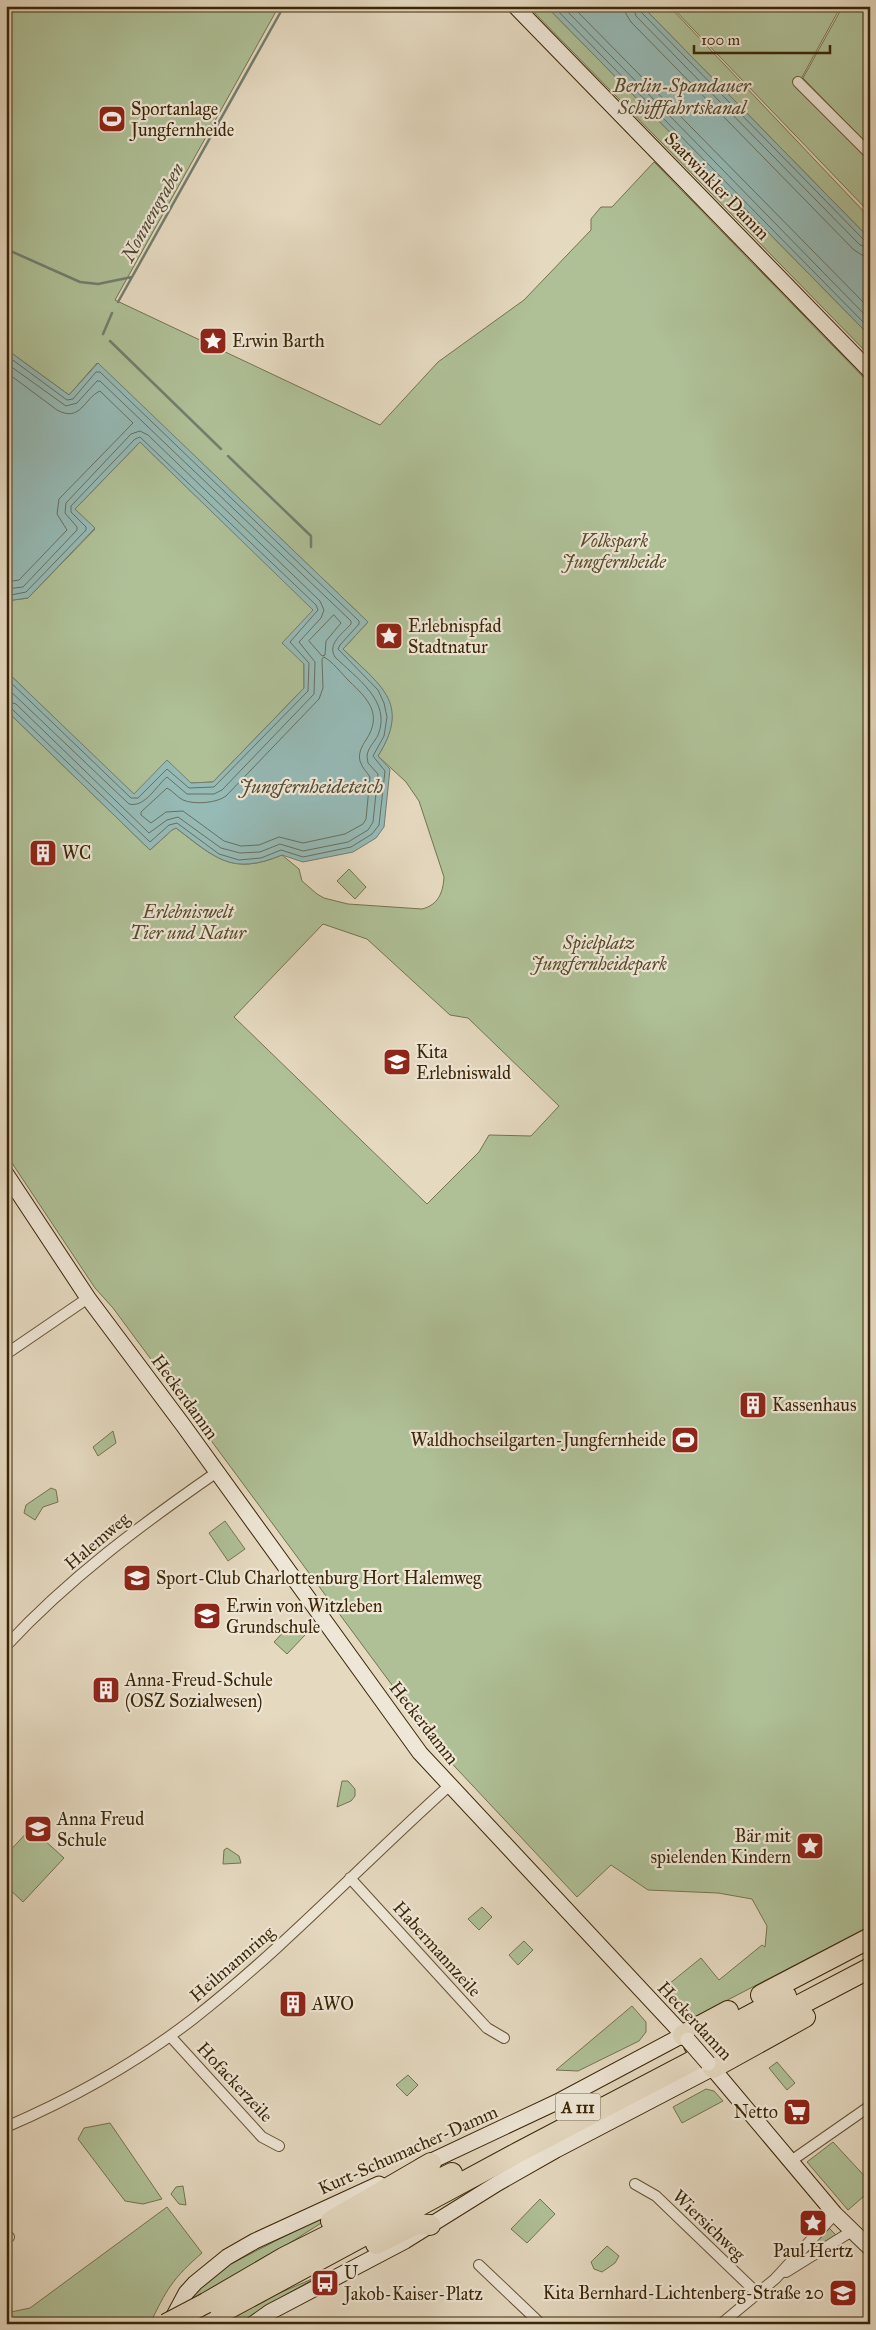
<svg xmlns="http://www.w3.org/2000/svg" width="876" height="2330" font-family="'IM FELL Great Primer',serif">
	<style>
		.green { fill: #afc097; stroke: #75734e; fill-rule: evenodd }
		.water { fill: #96bab6; stroke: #727f6f }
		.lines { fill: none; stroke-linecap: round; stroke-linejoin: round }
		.shore { stroke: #68705e; stroke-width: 1 }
		.stream { stroke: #727f6f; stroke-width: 2.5 }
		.street-casing { stroke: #665334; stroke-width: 12 }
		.secondary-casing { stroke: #3b2605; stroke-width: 17 }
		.highway-casing { stroke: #3b2605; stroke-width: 22 }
		.street { stroke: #eee6d6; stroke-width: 10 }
		.secondary { stroke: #eee6d6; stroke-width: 15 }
		.highway { stroke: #e5d9c0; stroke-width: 20 }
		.secondary-bridge-casing { stroke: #3b2605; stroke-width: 17; stroke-linecap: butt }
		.highway-bridge-casing { stroke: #3b2605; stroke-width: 22; stroke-linecap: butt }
		.secondary-bridge { stroke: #eee6d6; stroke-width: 15 }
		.highway-bridge { stroke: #e5d9c0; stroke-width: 20 }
		.labels { text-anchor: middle; stroke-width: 4.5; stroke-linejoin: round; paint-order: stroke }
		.shield { fill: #eee6d6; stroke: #716044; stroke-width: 1 }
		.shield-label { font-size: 16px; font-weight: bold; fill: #3b2605 }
		.poi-label { font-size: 18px; fill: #3b2605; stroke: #eee6d6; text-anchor: start }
		.street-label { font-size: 18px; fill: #3b2605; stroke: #eee6d6 }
		.park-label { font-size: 18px; font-style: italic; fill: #584c2a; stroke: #eee6d6 }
		.water-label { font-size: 19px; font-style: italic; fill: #524b31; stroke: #eee6d6 }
	</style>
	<rect width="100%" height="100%" fill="#e5d9c0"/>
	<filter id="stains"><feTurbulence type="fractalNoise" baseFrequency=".004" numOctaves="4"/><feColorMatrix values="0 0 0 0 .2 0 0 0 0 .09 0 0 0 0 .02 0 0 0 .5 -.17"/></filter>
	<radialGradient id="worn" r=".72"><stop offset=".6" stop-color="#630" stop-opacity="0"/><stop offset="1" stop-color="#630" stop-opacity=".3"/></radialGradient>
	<path class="green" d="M6 6H279L115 300 380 425 438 362 524 300 591 230V219L601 207H612L654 162 870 384V1926L693 2018 664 1988 701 1958 719 1980 762 1945 765 1947 767 1926 752 1899 718 1893 648 1890 611 1865 577 1897 443 1754 113 1308 95 1288 6 1154V710L150 850 172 830 176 828C215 858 232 876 282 855L299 869 302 881 317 894 324 898 348 904 422 909C438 905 443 893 444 877L419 801 406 782 378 756C411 704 379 684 343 649L368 622 97 363 69 395 6 349ZM323 924 367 939 450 1015 468 1018 559 1106 531 1136 489 1135 479 1152 427 1204 234 1017Z
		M528 6H546L870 336V356Z
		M642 6H669L870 218V239Z
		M671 6H841L801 79 870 150V213Z
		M843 6H870V147L803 78Z
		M140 442 314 610 304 664V688L213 782 191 783 134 795 6 671V601L28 598 95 529 75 509Z
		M349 869 366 887 355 899 337 881Z
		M113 1431 116 1443 98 1456 93 1447Z
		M51 1488 56 1490 58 1502 43 1507 35 1520 24 1513 26 1505Z
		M225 1521 245 1549 228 1561 209 1533Z
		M293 1622 306 1634 287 1654 274 1642Z
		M342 1781H348L355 1789V1796L351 1801 337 1807Z
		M31 1828 64 1858 23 1902 6 1886V1855Z
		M227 1848 239 1856 241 1863 223 1864 224 1850Z
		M482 1907 492 1917 479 1930 468 1919Z
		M524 1941 533 1950 518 1965 509 1955Z
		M632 2006 646 2022V2032L639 2041 578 2071 556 2070Z
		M777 2062 795 2083 787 2090 769 2068Z
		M408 2075 418 2085 407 2096 396 2085Z
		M706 2089 714 2091 723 2101 682 2123 673 2107Z
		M110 2123 162 2199 143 2204 125 2201 78 2139 84 2128Z
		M833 2142 870 2182V2191L848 2210 807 2162Z
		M183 2186 186 2205 179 2204 171 2194 176 2187Z
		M367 2194 233 2279 185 2303 217 2271Z
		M540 2199 555 2214 527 2243 511 2229Z
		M167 2207 202 2253C173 2278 166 2290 150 2324H6V2313L30 2308Z
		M828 2227 836 2235 796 2262Z
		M607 2246 619 2256 615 2263 602 2272 594 2269 591 2262Z
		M319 2276 280 2298 244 2324H214L240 2310Z"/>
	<path class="water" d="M546 6H642L870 239V336Z
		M6 349 69 395 98 363 368 622 343 649C379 685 412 702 378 756L390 769 384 827 376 838 353 852 303 862 282 855C231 876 216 858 176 828L172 830 150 850 6 710V671L134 794 167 760 191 783 213 782 304 688V664L282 643 313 610 140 442 75 509 95 528 28 598 6 601Z"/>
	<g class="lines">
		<path class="shore" d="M553 6 870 329
			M562 6 870 320
			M572 6 870 309
			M625 6 626 14 631 22 854 250 862 255 870 256
			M633 6 636 16 860 245 870 248
			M639 6 641 12 864 240 870 242
			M6 355 67 400 73 399 96 372H100L359 621V624L340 645 338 649 378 690 384 703 387 717 384 736 373 756 385 771 379 825 372 834 351 847 303 857 281 850 261 858 239 860 219 854 177 823 169 825 150 842 12 709 6 707
			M6 363 66 406 77 403 97 381H100L351 621V624C342 634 327 644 335 657 356 678 392 701 378 735 375 742 368 747 367 756L368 763 378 774 373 822 368 830 348 842 303 851 280 844 260 852 240 853 221 848 178 817 167 820 149 833 16 704 6 701
			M6 372 57 410C81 423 84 398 100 391L133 423 59 499 57 514 67 530 19 580 6 582
			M6 589 23 587 77 530V527L65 513 66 503 131 434 140 431 148 435 320 601 324 610 321 618 299 642 315 662 314 694 222 790 214 794H187L167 777C156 786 145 808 129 804L6 687
			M6 596 26 592 86 530V527L71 512V506L135 439 140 437 316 605 318 610 290 642 309 663 308 691 214 787 189 788 167 769 138 798H131L6 678
			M334 615 341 623 326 641 325 655 322 656 309 641Z
			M324 657C332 661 342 674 349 681 368 699 383 714 366 740 362 746 358 753 360 761 362 768 367 772 370 777L366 819 363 824 345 834 303 843 279 837 259 845 241 846 224 841 183 811 166 812 151 823 141 815V812L167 788C173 791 177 797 183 800 194 805 217 803 226 796L319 699 323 688 322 660Z"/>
		<path class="stream" d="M6 249 80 282 98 284 132 277
			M118 302 284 6
			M103 334 112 313
			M110 341 221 449
			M228 456 311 536V547"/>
		<defs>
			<path id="street" d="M798 82 870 154
				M6 1354 88 1298
				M6 1646C69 1578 142 1524 217 1472
				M350 1878 475 2015 487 2028 504 2038
				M170 2036 262 2137 279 2146
				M6 2127C71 2099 136 2063 193 2019 284 1948 364 1862 450 1785
				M791 2161 870 2106
				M635 2184 656 2196 758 2294
				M6 2237H9
				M479 2265 541 2324
				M786 2272 852 2231
				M721 2324 775 2279 835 2214"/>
			<path id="secondary" d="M515 6 870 371
				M6 1174 88 1298 183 1425 420 1753 688 2040
				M708 2063 835 2214 870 2248
				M421 2166 557 2102 683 2035
				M170 2323 186 2293 195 2283 227 2257 255 2241 379 2184
				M253 2324 270 2312 405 2241 498 2183 556 2150 713 2068"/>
			<path id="highway" d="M761 1995 870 1938
				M683 2035 728 2011
				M694 2045 786 1996
				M713 2068 805 2017
				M331 2221 431 2163
				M376 2244 416 2224 430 2225
				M206 2303 285 2257 452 2173
				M200 2324 519 2152 870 1968"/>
		</defs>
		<use href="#street" class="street-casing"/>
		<use href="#secondary" class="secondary-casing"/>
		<use href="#highway" class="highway-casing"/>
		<use href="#street" class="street"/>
		<use href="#secondary" class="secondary"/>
		<use href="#highway" class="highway"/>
		<defs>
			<path id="secondary-bridge" d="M688 2040 708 2063"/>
			<path id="highway-bridge" d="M166 2324 206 2303"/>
		</defs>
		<use href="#secondary-bridge" class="secondary-bridge-casing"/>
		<use href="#highway-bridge" class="highway-bridge-casing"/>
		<use href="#secondary-bridge" class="secondary-bridge"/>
		<use href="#highway-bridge" class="highway-bridge"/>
	</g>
	<defs>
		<symbol id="stadium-square" viewBox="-11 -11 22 22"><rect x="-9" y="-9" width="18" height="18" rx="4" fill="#8f2418" stroke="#eee6d6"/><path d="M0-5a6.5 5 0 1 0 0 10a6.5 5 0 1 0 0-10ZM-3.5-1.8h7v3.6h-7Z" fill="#fff"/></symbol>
		<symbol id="sight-square" viewBox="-11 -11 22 22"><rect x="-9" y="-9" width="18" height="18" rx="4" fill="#8f2418" stroke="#eee6d6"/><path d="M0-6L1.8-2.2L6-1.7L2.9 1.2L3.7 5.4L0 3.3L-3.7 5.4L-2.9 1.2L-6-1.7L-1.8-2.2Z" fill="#fff"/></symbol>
		<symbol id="building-square" viewBox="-11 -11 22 22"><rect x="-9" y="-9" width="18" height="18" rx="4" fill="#8f2418" stroke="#eee6d6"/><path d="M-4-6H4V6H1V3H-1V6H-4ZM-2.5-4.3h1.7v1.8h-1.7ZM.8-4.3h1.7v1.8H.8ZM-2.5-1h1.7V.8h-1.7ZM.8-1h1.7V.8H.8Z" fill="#fff"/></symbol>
		<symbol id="school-square" viewBox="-11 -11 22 22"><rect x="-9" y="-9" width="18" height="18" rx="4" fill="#8f2418" stroke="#eee6d6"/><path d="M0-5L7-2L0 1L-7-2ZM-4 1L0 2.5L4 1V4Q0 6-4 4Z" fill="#fff"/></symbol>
		<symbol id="supermarket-square" viewBox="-11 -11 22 22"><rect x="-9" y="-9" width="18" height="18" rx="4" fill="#8f2418" stroke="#eee6d6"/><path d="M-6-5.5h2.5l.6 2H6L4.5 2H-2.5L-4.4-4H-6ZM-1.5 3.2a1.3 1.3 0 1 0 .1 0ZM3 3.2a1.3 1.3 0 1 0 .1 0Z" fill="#fff"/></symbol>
		<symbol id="bus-square" viewBox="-11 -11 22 22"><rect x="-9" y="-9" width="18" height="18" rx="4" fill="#8f2418" stroke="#eee6d6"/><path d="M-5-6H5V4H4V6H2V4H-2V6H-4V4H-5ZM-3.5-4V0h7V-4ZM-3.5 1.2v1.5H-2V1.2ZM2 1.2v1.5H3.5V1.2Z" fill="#fff"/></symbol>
	</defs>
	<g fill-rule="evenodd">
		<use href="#stadium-square" x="96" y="103" width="32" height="32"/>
		<use href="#sight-square" x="197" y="325" width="32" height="32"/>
		<use href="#sight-square" x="373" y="620" width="32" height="32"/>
		<use href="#building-square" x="27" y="837" width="32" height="32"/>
		<use href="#school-square" x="381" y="1046" width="32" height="32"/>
		<use href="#building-square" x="737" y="1389" width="32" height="32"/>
		<use href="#stadium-square" x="669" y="1424" width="32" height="32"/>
		<use href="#school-square" x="121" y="1562" width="32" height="32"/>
		<use href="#school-square" x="191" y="1600" width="32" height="32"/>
		<use href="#building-square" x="90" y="1674" width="32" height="32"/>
		<use href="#school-square" x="22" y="1813" width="32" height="32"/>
		<use href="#sight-square" x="794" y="1830" width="32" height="32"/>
		<use href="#building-square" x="277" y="1988" width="32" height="32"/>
		<use href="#supermarket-square" x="781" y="2096" width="32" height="32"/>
		<use href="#sight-square" x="797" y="2207" width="32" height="32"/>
		<use href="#bus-square" x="309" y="2267" width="32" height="32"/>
		<use href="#school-square" x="827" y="2277" width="32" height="32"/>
	</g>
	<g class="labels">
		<rect class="shield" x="555.5" y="2093.5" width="45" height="27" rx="4"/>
		<g class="shield-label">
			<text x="578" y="2113">A 111</text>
		</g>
		<g class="poi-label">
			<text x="131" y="115">Sportanlage<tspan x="131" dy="21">Jungfernheide</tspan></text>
			<text x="232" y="347">Erwin Barth</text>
			<text x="408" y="632">Erlebnispfad<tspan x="408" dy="21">Stadtnatur</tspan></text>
			<text x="62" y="859">WC</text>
			<text x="416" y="1058">Kita<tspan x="416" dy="21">Erlebniswald</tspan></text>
			<text x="772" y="1411">Kassenhaus</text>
			<text x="666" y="1446" text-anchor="end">Waldhochseilgarten-Jungfernheide</text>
			<text x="156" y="1584">Sport-Club Charlottenburg Hort Halemweg</text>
			<text x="226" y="1612">Erwin von Witzleben<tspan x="226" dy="21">Grundschule</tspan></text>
			<text x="125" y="1686">Anna-Freud-Schule<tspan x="125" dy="21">(OSZ Sozialwesen)</tspan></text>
			<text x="57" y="1825">Anna Freud<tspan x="57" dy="21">Schule</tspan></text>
			<text x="791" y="1842" text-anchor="end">Bär mit<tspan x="791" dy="21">spielenden Kindern</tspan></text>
			<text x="312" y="2010">AWO</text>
			<text x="778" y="2118" text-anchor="end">Netto</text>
			<text x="813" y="2257" text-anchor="middle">Paul Hertz</text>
			<text x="344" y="2279">U<tspan x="344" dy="21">Jakob-Kaiser-Platz</tspan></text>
			<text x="824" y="2299" text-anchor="end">Kita Bernhard-Lichtenberg-Straße 20</text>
		</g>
		<g class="street-label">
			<text transform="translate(717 186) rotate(46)" y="6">Saatwinkler Damm</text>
			<text transform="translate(185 1397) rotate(54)" y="6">Heckerdamm</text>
			<text transform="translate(97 1541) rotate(-40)" y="6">Halemweg</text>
			<text transform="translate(424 1723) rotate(52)" y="6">Heckerdamm</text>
			<text transform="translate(437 1949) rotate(48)" y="6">Habermannzeile</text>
			<text transform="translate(232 1964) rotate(-41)" y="6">Heilmannring</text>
			<text transform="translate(695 2021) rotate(47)" y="6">Heckerdamm</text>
			<text transform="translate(235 2082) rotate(47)" y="6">Hofackerzeile</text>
			<text transform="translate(408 2150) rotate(-24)" y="6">Kurt-Schumacher-Damm</text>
			<text transform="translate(709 2225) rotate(44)" y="6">Wiersichweg</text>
		</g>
		<g class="park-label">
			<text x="614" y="547">Volkspark<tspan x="614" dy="21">Jungfernheide</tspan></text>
			<text x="188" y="918">Erlebniswelt<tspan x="188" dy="21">Tier und Natur</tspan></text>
			<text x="599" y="949">Spielplatz<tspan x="599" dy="21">Jungfernheidepark</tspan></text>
		</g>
		<g class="water-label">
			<text x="682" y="92">Berlin-Spandauer<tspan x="682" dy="22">Schifffahrtskanal</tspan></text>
			<text transform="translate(152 212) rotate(-61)" y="7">Nonnengraben</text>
			<text x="311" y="793">Jungfernheideteich</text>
		</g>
	</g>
	<rect width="876" height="2330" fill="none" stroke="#e5d9c0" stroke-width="25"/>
	<rect x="8" y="8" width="861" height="2315" fill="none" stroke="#3b2605" stroke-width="2.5"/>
	<rect x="12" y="12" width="851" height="2305" fill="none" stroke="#3b2605"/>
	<path d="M694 45v8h136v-8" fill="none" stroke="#3b2605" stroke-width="2.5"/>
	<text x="701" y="45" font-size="15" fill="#3b2605" stroke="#eee6d6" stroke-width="4" paint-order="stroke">100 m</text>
	<rect width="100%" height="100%" filter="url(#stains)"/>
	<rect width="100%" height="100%" fill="url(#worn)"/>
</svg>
